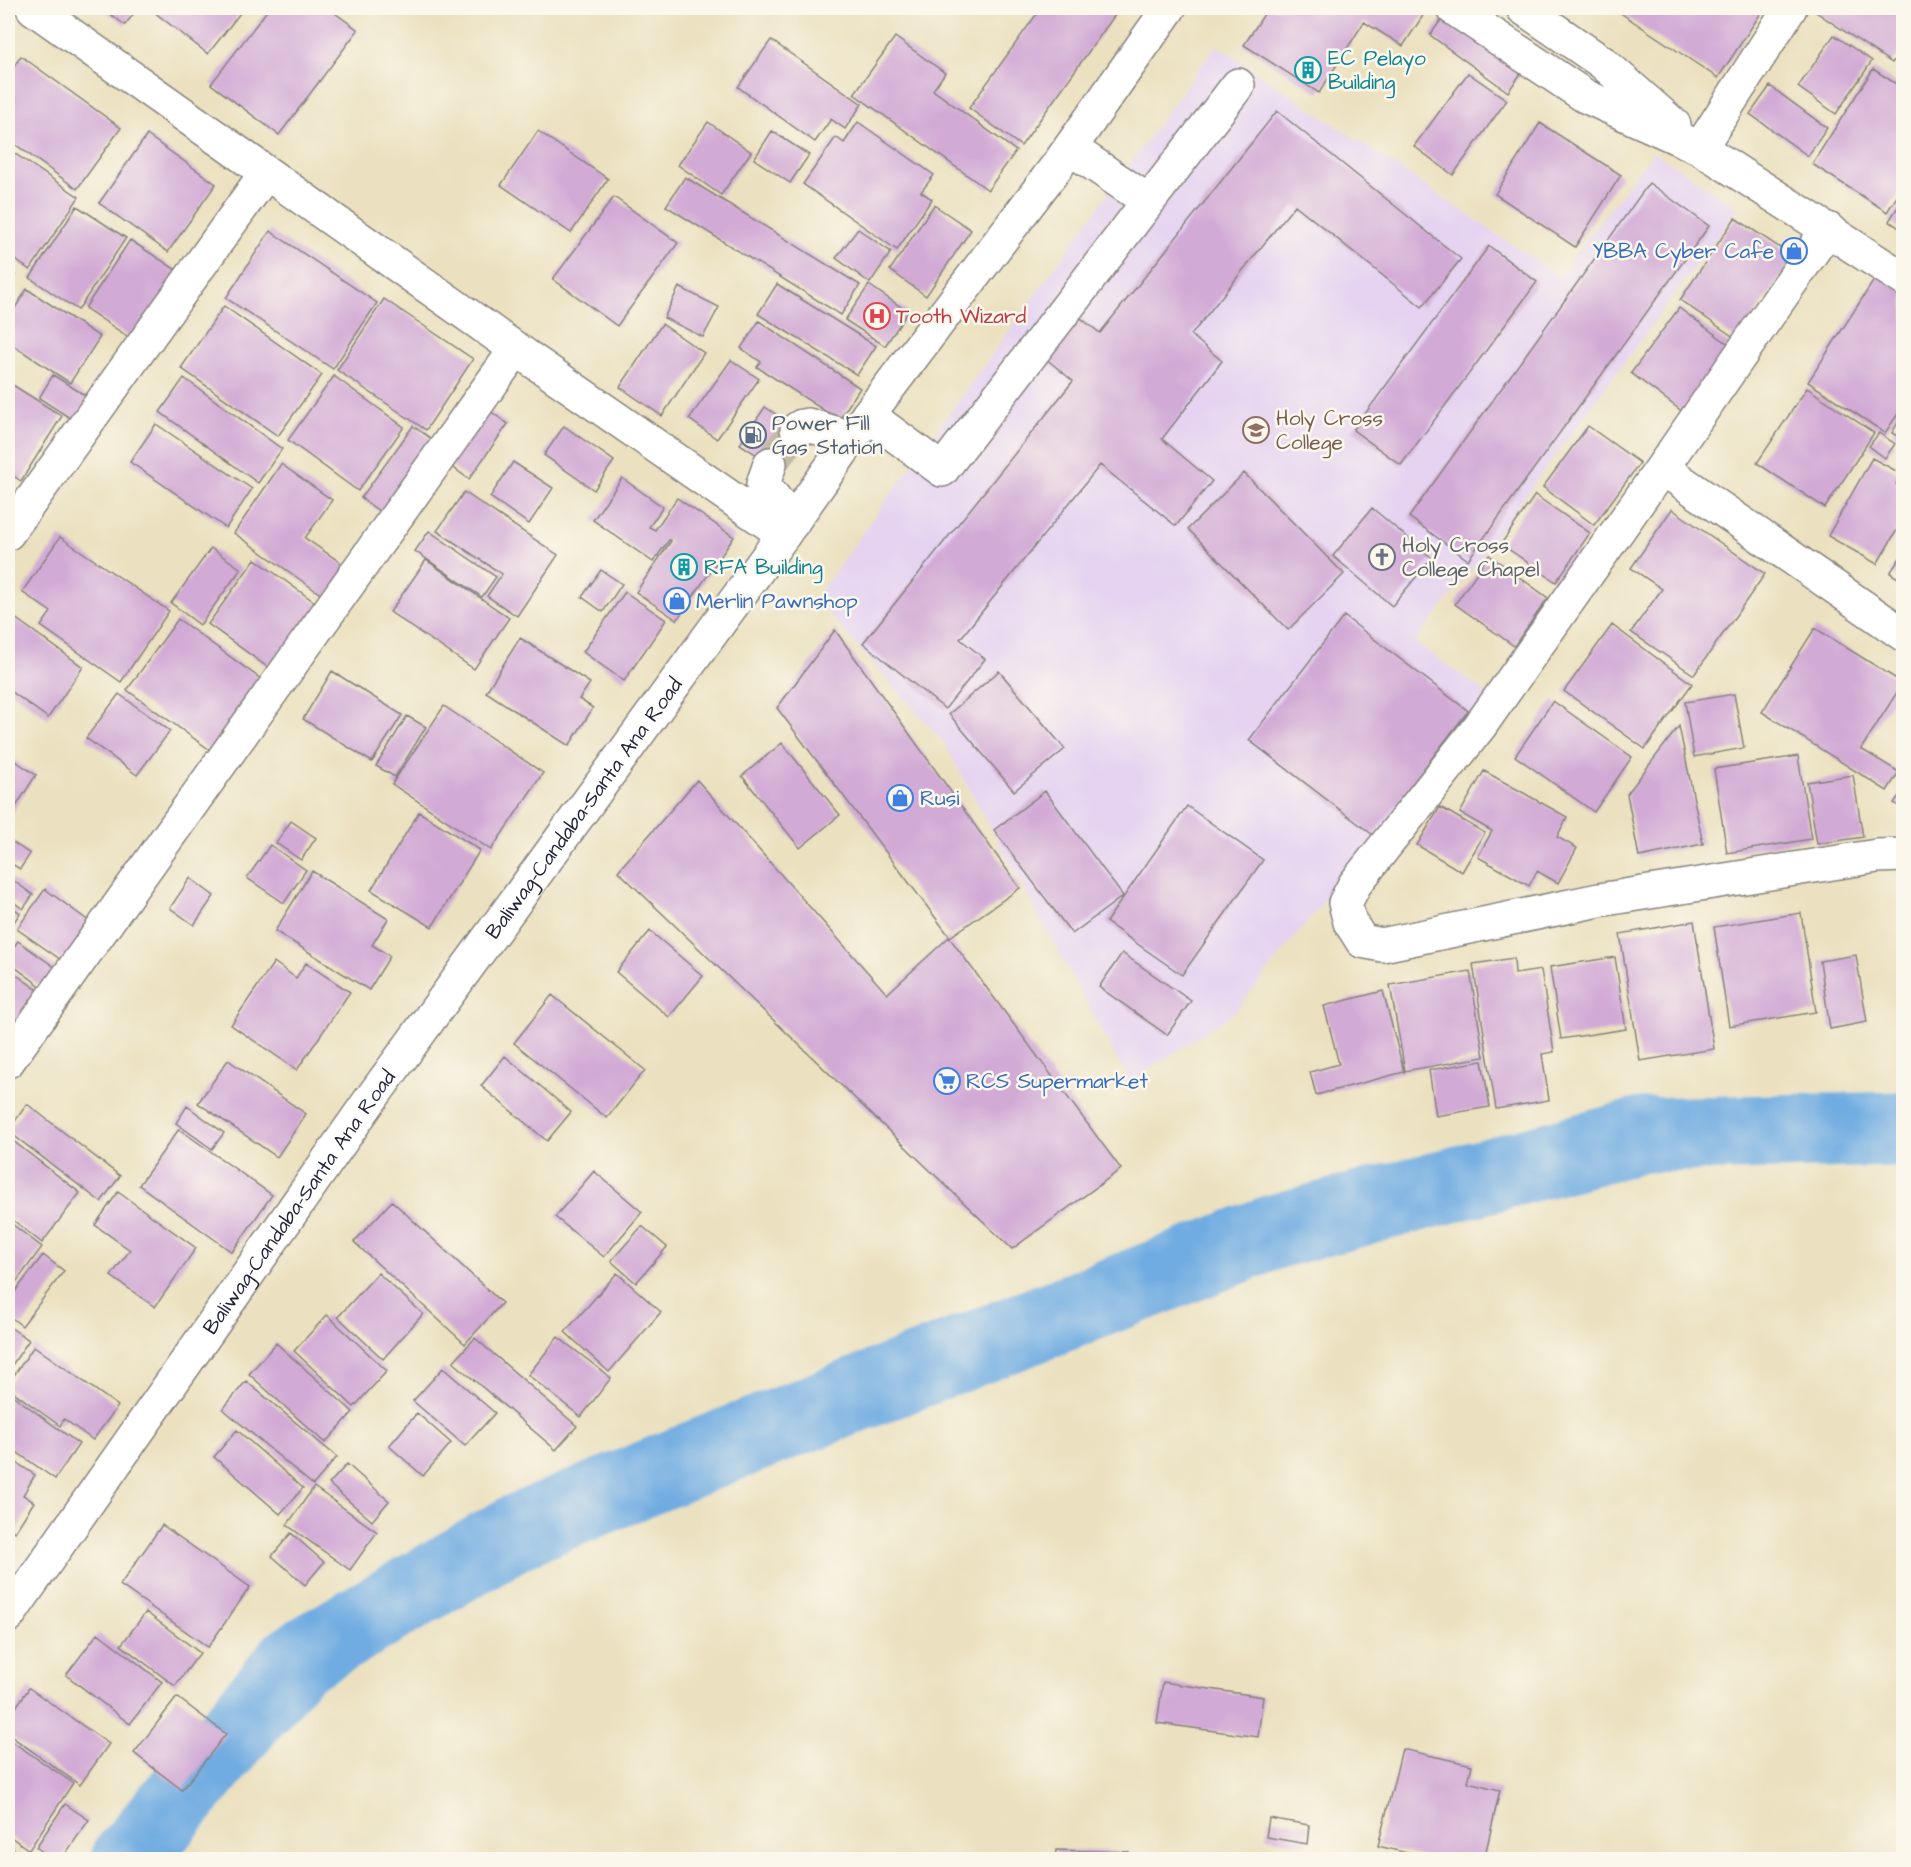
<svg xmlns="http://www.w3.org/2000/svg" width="1911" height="1867" font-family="'Architects Daughter',sans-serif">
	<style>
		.built { fill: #e5d3f1 }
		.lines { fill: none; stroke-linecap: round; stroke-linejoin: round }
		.river { stroke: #70ace1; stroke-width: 75 }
		.building { fill: #d1aad5 }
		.minor-tunnel { stroke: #c3bba5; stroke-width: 33; stroke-dasharray: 33 16; stroke-linecap: butt }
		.minor-casing { stroke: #86827e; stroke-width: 36 }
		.major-casing { stroke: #86827e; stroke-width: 36 }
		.minor { stroke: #fff; stroke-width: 33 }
		.major { stroke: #fff; stroke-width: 33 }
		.labels { text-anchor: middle; stroke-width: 5; stroke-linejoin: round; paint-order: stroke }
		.culture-label { font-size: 21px; fill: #0d838f; stroke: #fbf7ec; text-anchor: start }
		.shop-label { font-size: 21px; fill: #366cbe; stroke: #fbf7ec; text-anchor: start }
		.health-label { font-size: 21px; fill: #be3a42; stroke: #fbf7ec; text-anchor: start }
		.education-label { font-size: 21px; fill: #785e54; stroke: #fbf7ec; text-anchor: start }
		.service-label { font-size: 21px; fill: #4e5e75; stroke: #fbf7ec; text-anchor: start }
		.worship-label { font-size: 21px; fill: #5b616d; stroke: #fbf7ec; text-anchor: start }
		.street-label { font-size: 21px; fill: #22223b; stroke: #fbf7ec }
	</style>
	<rect width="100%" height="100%" fill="#fbf7ec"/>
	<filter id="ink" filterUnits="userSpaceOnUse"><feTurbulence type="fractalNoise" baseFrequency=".0167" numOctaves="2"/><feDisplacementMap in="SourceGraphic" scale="12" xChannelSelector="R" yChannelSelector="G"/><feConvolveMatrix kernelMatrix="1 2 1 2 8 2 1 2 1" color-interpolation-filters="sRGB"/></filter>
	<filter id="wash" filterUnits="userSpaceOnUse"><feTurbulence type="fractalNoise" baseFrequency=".008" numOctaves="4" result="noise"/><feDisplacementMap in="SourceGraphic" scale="24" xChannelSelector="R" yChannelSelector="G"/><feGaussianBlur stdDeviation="1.35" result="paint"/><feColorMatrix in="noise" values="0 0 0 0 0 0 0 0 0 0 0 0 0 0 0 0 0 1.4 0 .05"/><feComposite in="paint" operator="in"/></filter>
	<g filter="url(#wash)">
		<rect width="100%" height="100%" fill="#ebe1c0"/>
		<path class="built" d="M1216 45 1559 276 1653 152 1738 208 1461 583 1415 642 1489 695 1235 1012 1130 1082 943 741 815 599Z"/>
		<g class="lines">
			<path class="river" d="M128 1860 294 1661 518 1531 708 1453 1273 1232 1642 1135 1904 1129"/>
		</g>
		<g id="blocks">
			<path class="building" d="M102 8H138L125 25Z
				M149 8H244L208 54Z
				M269 8H328L358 30 279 135 211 84Z
				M1041 8H1120L1021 146 969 108Z
				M1268 8H1428L1403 46 1364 22 1319 93 1244 45Z
				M1618 8H1759L1763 10 1718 78 1616 10Z
				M1810 8H1904V47L1892 63Z
				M1447 12 1524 69 1508 92 1430 35Z
				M1834 35 1872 61 1836 114 1798 87Z
				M895 37 945 73 933 90 1016 151 988 190 854 94Z
				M771 40 862 104 845 129 831 119 815 142 738 87Z
				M21 56 121 128 77 189 8 139V75Z
				M1873 69 1904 89V186L1887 212 1812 164Z
				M1468 73 1507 100 1453 175 1414 146Z
				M1770 86 1827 128 1808 156 1750 114Z
				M1277 111 1461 259 1422 307 1295 205 1191 335 1222 361 1162 439 1212 481 1176 526 1100 465 960 639 985 659 945 709 863 643 1073 381 1045 358 1078 316 1100 333Z
				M708 122 751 152 721 195 678 165Z
				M858 122 934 175 921 192 932 199 897 250 803 184 836 137 844 143Z
				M1540 123 1621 175 1575 247 1495 194Z
				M538 131 608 179 571 233 501 185Z
				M772 131 809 155 790 183 754 159Z
				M147 135 216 184 168 252 99 203Z
				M8 149 79 197 30 270 8 255Z
				M685 177 860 285 841 315 666 206Z
				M1649 183 1709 226 1468 560 1409 517Z
				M614 197 678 243 617 326 553 279Z
				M1904 197V231L1889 221Z
				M934 205 971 230 926 296 890 270Z
				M77 206 126 238 78 310 30 278Z
				M1735 218 1794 257 1738 340 1680 300Z
				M858 229 891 252 870 283 836 258Z
				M270 231 377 303 333 369 226 298Z
				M130 240 181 273 136 342 85 308Z
				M1489 246 1537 282 1401 465 1353 430Z
				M8 270 15 275 8 285Z
				M1878 274 1904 291V405L1885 433 1808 382Z
				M777 284 876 346 857 375 758 314Z
				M869 285 908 312 885 346 845 320Z
				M679 287 719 307 703 337 664 318Z
				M27 289 100 337 70 383 8 342V319Z
				M384 299 473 359 426 430 337 370Z
				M224 306 322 375 278 436 181 368Z
				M1679 308 1731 346 1683 412 1631 373Z
				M759 321 860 388 839 420 757 367 761 362 741 348Z
				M662 324 704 353 662 416 620 387Z
				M731 360 759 379 717 439 689 419Z
				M53 375 94 401 79 424 39 398Z
				M334 376 404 427 358 491 288 440Z
				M184 378 282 449 258 483 160 412Z
				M8 382 62 416 21 481 8 472Z
				M1807 388 1874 433 1825 508 1757 463Z
				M480 404 508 424 469 479 441 459Z
				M765 407 808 436 783 472 740 444Z
				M1904 412V440L1892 433Z
				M156 424 252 489 226 528 130 462Z
				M413 426 439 444 387 517 361 498Z
				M564 426 614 461 594 490 544 455Z
				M1588 426 1640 463 1594 525 1543 487Z
				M1879 433 1895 444 1885 458 1869 446Z
				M1872 458 1902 474 1896 484 1904 488V518L1877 564 1828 536Z
				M513 462 553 488 529 524 490 497Z
				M281 464 332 500 305 538 350 569 329 600 234 533Z
				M1244 473 1344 574 1288 630 1188 529Z
				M622 478 663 507 649 527 655 530 677 498 734 537 677 620 636 592 671 541 669 540 653 562 593 520Z
				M464 492 558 555 517 616 487 596 502 574 437 531Z
				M1535 495 1590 533 1556 582 1501 544Z
				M1372 508 1432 558 1392 606 1333 556Z
				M1672 509 1765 574 1694 675 1631 632 1662 589 1631 568Z
				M429 531 496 577 482 597 415 551Z
				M60 537 169 611 121 682 41 626 51 612 22 592Z
				M211 548 241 569 200 625 171 603Z
				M1904 552V582L1890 573Z
				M1489 555 1548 598 1514 646 1455 604Z
				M255 559 320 606 273 671 208 624Z
				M426 560 509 618 474 669 390 612Z
				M601 570 622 584 603 612 582 597Z
				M625 592 666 620 624 681 583 652Z
				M11 615 83 667 48 718 8 689V621Z
				M1344 616 1468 711 1373 835 1249 740Z
				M178 619 272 687 221 758 127 690Z
				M1612 625 1692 684 1645 749 1564 691Z
				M1815 628 1903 683 1861 749 1899 772 1887 791 1762 712Z
				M835 630 1020 888 950 937 777 708Z
				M520 638 590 683 579 699 593 708 569 746 486 692Z
				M332 671 402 715 372 762 303 719Z
				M999 671 1065 749 1014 791 949 714Z
				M119 694 170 731 137 775 86 738Z
				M1734 694 1744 748 1694 757 1685 702Z
				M1553 701 1632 757 1594 812 1515 756Z
				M444 706 543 773 491 850 392 784Z
				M407 716 426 727 395 777 376 766Z
				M1679 726 1703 844 1639 857 1627 794Z
				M782 743 840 815 800 848 742 776Z
				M8 756 36 775 8 819Z
				M1798 756 1811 839 1727 853 1714 769Z
				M1484 771 1567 817 1557 837 1577 848 1558 883 1537 871 1529 886 1478 857 1492 831 1460 813Z
				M1853 775 1863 837 1817 844 1807 782Z
				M697 780 887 994 949 937 1121 1169 1012 1249 618 871Z
				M1904 789V809L1894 803Z
				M1045 791 1123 896 1072 934 994 830Z
				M1187 806 1263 860 1182 975 1106 922Z
				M1440 807 1485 833 1462 872 1417 845Z
				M419 812 480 850 432 927 371 890Z
				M291 821 316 838 301 860 276 843Z
				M8 839 30 854 20 869 12 864 8 871Z
				M270 845 306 870 284 903 247 878Z
				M312 871 388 919 372 945 390 956 369 990 275 931Z
				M190 878 214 896 194 925 170 908Z
				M11 879 33 895 23 909 8 898V884Z
				M45 889 97 927 70 966 17 929Z
				M8 904 20 913 8 931Z
				M1801 913 1816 1012 1729 1026 1714 927Z
				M1694 921 1714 1049 1640 1061 1620 934Z
				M650 931 703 976 669 1017 616 972Z
				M18 941 60 971 46 990 8 962V955Z
				M1122 953 1191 1001 1167 1035 1099 987Z
				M1856 955 1867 1022 1830 1029 1820 961Z
				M1615 957 1626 1029 1561 1039 1550 967Z
				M1514 958 1515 974 1541 970 1554 1052 1542 1054 1549 1100 1496 1109 1473 964Z
				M274 962 296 978 306 963 350 992 297 1070 231 1025Z
				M8 969 49 998 21 1037 8 1027Z
				M1470 971 1484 1057 1405 1071 1390 985Z
				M1383 991 1404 1072 1316 1095 1310 1072 1339 1064 1324 1006Z
				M552 995 645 1070 607 1118 514 1043Z
				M505 1056 571 1112 547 1141 481 1086Z
				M228 1060 306 1114 277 1157 198 1103Z
				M1482 1061 1490 1107 1436 1116 1429 1070Z
				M27 1104 120 1176 101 1202 8 1131Z
				M187 1106 224 1133 212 1149 176 1123Z
				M179 1129 272 1195 232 1252 139 1185Z
				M8 1137 80 1193 42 1243 8 1216Z
				M594 1171 642 1212 604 1257 555 1217Z
				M118 1192 196 1248 155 1307 111 1276 130 1250 95 1225Z
				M392 1201 502 1303 465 1344 354 1242Z
				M8 1221 42 1247 8 1293Z
				M642 1226 667 1247 636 1283 611 1261Z
				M43 1255 64 1271 22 1326 8 1315V1301Z
				M378 1273 423 1314 383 1359 338 1317Z
				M617 1273 661 1312 609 1372 565 1332Z
				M327 1315 387 1371 354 1407 294 1351Z
				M8 1326 29 1340 8 1371Z
				M558 1337 611 1378 581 1417 528 1375Z
				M475 1338 577 1426 556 1450 453 1362Z
				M276 1343 353 1412 325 1443 249 1374Z
				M34 1346 118 1406 93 1440 64 1419 60 1426 8 1388V1384Z
				M443 1368 495 1413 465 1446 413 1401Z
				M246 1381 337 1457 313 1485 223 1409Z
				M8 1392 79 1444 55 1479 8 1446Z
				M417 1413 451 1443 423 1476 389 1446Z
				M237 1430 303 1488 280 1514 214 1457Z
				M8 1457 35 1475 23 1495 34 1502 15 1532 8 1527Z
				M347 1464 389 1501 372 1521 329 1484Z
				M314 1487 377 1532 350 1570 287 1525Z
				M162 1525 250 1587 208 1647 120 1585Z
				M291 1533 324 1562 305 1585 272 1556Z
				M146 1612 200 1653 175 1686 121 1645Z
				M98 1633 162 1682 130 1724 66 1675Z
				M1163 1682 1263 1697 1258 1737 1157 1723Z
				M29 1688 109 1744 80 1785 8 1734V1719Z
				M177 1697 226 1734 182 1790 134 1753Z
				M11 1741 73 1783 29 1850 8 1835V1746Z
				M1402 1749 1472 1765 1468 1782 1500 1790 1484 1860H1435L1378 1846Z
				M65 1804 89 1820 61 1860H54L36 1847Z
				M1269 1818 1309 1825 1307 1844 1266 1837Z
				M8 1845 14 1849 8 1860Z
				M1056 1850 1129 1852V1860H1055Z"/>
		</g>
	</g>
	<g filter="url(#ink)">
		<use href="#blocks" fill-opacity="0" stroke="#86827e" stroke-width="1.5"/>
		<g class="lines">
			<path class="minor-tunnel" d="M770 464 797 429"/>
			<defs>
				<path id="minor" d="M33 8 516 349 744 507 784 534
					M1453 8 1585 96 1700 148 1904 279
					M1523 8 1603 63 1674 125
					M1070 148 1148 201
					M1700 148 1790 8
					M1828 229 1662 468 1480 726 1355 884 1345 903 1350 922 1362 941 1382 945 1599 900 1877 856 1904 855
					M868 415 942 470 1238 85
					M797 429 802 426 808 425 852 438
					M770 464 763 484 793 522
					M1662 468 1904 635
					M8 533 266 173
					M8 1061 516 349"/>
				<g id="major">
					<path id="s1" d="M8 1616 368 1103 784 534 868 415 1060 162 1169 8"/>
				</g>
			</defs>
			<use href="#minor" class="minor-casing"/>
			<use href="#major" class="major-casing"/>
			<use href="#minor" class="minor"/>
			<use href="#major" class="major"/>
		</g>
	</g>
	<defs>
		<symbol id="building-ring" viewBox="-11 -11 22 22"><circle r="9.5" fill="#fbf7ec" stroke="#0f9aa8" stroke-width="1.5"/><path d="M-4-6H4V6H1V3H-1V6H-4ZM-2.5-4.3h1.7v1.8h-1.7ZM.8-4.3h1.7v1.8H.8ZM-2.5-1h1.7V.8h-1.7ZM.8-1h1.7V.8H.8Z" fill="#0f9aa8"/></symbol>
		<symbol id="shop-ring" viewBox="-11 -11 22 22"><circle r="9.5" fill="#fbf7ec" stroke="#3f7fe0" stroke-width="1.5"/><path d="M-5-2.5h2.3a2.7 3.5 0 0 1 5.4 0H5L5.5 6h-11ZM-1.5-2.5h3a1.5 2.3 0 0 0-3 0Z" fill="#3f7fe0"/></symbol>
		<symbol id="hospital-ring" viewBox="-11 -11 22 22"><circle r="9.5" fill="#fbf7ec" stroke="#e0444e" stroke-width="1.5"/><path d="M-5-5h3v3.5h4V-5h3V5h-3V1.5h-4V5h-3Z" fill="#e0444e"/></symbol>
		<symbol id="university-ring" viewBox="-11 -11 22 22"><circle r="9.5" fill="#fbf7ec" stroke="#8d6e63" stroke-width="1.5"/><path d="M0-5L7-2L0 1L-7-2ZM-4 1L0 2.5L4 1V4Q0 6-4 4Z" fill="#8d6e63"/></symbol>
		<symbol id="fuel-ring" viewBox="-11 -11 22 22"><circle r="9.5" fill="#fbf7ec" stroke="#5c6f8a" stroke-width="1.5"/><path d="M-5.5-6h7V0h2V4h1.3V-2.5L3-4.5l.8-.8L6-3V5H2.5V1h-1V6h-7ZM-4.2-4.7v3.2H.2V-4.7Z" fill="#5c6f8a"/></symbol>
		<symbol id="church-ring" viewBox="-11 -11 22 22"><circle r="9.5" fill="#fbf7ec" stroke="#6b7280" stroke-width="1.5"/><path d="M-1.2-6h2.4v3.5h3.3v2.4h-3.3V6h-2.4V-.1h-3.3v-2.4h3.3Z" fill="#6b7280"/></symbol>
		<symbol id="supermarket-ring" viewBox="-11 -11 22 22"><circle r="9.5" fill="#fbf7ec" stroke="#3f7fe0" stroke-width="1.5"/><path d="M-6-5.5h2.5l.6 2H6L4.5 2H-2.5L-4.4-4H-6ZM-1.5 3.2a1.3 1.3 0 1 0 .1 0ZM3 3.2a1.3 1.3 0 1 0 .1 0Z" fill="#3f7fe0"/></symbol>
	</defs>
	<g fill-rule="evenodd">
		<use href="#building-ring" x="1293" y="55" width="30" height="30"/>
		<use href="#shop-ring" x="1779" y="236" width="30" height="30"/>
		<use href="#hospital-ring" x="862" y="301" width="30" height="30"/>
		<use href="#university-ring" x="1241" y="415" width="30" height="30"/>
		<use href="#fuel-ring" x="738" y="420" width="30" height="30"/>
		<use href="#church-ring" x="1367" y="542" width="30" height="30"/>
		<use href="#building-ring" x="669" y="552" width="30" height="30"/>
		<use href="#shop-ring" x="662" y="586" width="30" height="30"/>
		<use href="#shop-ring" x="885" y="783" width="30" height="30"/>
		<use href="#supermarket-ring" x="932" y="1066" width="30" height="30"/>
	</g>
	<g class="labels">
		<g class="culture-label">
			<text x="1328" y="65">EC Pelayo<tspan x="1328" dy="24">Building</tspan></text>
			<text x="704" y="574">RFA Building</text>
		</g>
		<g class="shop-label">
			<text x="1774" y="258" text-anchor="end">YBBA Cyber Cafe</text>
			<text x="696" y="608">Merlin Pawnshop</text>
			<text x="920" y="805">Rusi</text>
			<text x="966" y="1088">RCS Supermarket</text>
		</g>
		<g class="health-label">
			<text x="896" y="323">Tooth Wizard</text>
		</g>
		<g class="education-label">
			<text x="1276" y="425">Holy Cross<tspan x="1276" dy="24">College</tspan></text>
		</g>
		<g class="service-label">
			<text x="772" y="430">Power Fill<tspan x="772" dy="24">Gas Station</tspan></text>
		</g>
		<g class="worship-label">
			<text x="1402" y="552">Holy Cross<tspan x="1402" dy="24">College Chapel</tspan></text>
		</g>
		<g class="street-label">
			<text dy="7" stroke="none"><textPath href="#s1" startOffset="992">Baliwag-Candaba-Santa Ana Road</textPath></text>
			<text dy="7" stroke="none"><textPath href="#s1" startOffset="506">Baliwag-Candaba-Santa Ana Road</textPath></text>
		</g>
	</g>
	<rect width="1911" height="1867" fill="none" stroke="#fbf7ec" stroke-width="30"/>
</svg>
